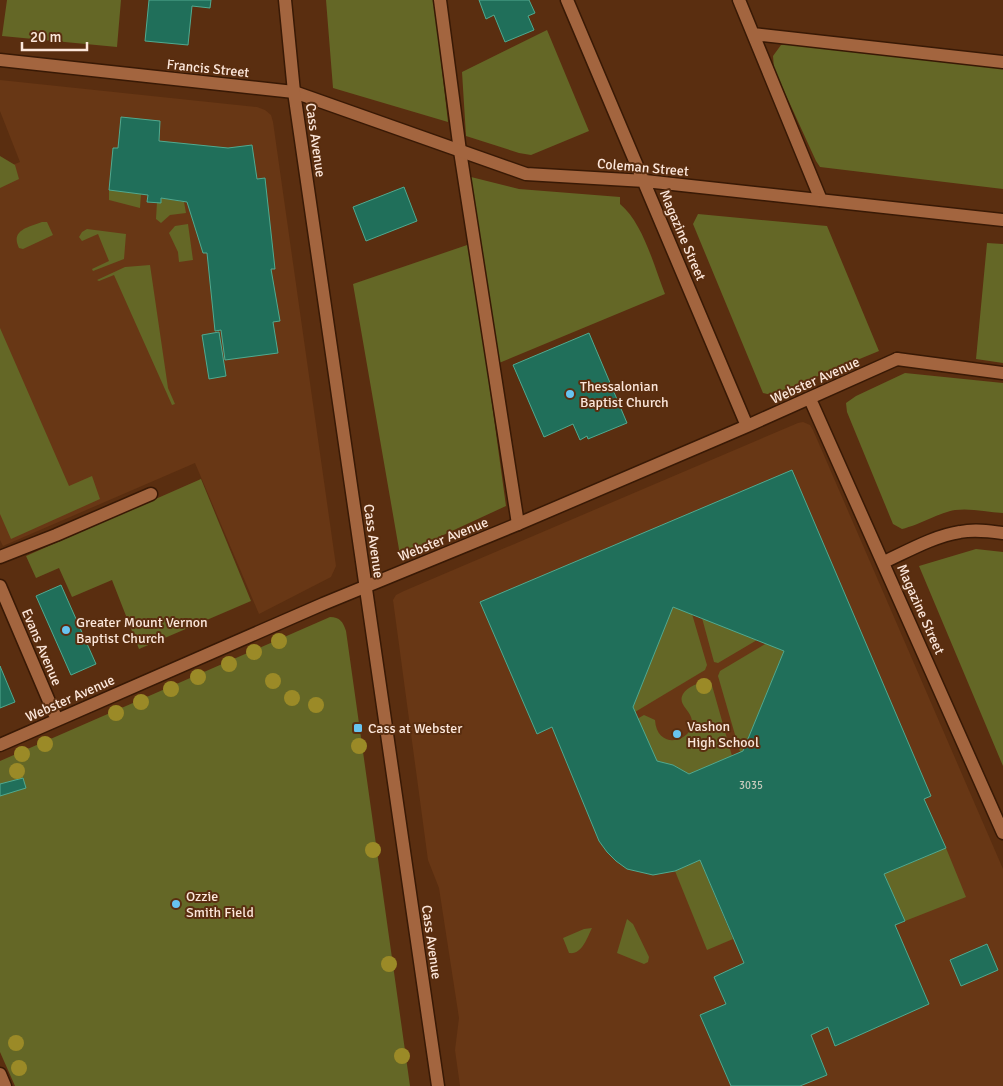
<svg xmlns="http://www.w3.org/2000/svg" width="1003" height="1086" font-family="Signika,sans-serif">
	<style>
		.built { fill: #683715 }
		.green { fill: #646726 }
		.building { fill: #206f5a; stroke: #50aa90; fill-rule: evenodd }
		.lines { fill: none; stroke-linecap: round; stroke-linejoin: round }
		.service-casing { stroke: #381905; stroke-width: 15 }
		.minor-casing { stroke: #381905; stroke-width: 15 }
		.secondary-casing { stroke: #381905; stroke-width: 15 }
		.service { stroke: #a3653f; stroke-width: 12 }
		.minor { stroke: #a3653f; stroke-width: 12 }
		.secondary { stroke: #a3653f; stroke-width: 12 }
		.tree { fill: #9b8a27 }
		.poi-dot { fill: #68c4f0; stroke: #5a2e10; stroke-width: 2 }
		.labels { text-anchor: middle; stroke-width: 4; stroke-linejoin: round; paint-order: stroke }
		.number-label { font-size: 11px; fill: #c5c9bb }
		.street-label { font-size: 14px; fill: #fce7db; stroke: #5a2e10 }
		.poi-label { font-size: 14px; fill: #fce7db; stroke: #5a2e10; text-anchor: start }
	</style>
	<rect width="100%" height="100%" fill="#5a2e10"/>
	<path class="built" d="M0 80 257 107 265 110 271 115 273 122 336 566 331 577 259 614 195 463 3 546 0 540V170L20 162 0 111Z
		M803 422 810 425 813 430 1003 869V1086H460L455 1050 459 1018 439 888 428 860 393 600 396 595 404 591 798 423Z"/>
	<path class="green" d="M7 0H121L117 47 2 36Z
		M326 0H434L448 122 333 88Z
		M547 30 589 131 531 155 519 153 466 136 462 72Z
		M794 42 1003 68V189L820 167 816 161 774 69 773 56 781 45Z
		M0 156 15 165 19 179 0 188Z
		M471 177 519 189 620 197V204C643 223 654 266 665 294L499 363Z
		M109 190 141 194 140 208 109 200Z
		M161 198 184 202 186 213 170 215 161 223 156 219 157 202 161 203Z
		M698 214 827 226 879 351 772 395 763 393 693 224Z
		M42 222H47L53 235 23 249 19 248C10 230 29 227 42 222Z
		M188 224 193 260 179 262 178 252 169 233 175 226Z
		M87 229 126 234 124 259 93 271 92 269 109 261 98 234 82 241 79 237 82 232Z
		M987 243 1003 244V363L976 359Z
		M470 244 506 506 400 555 353 284Z
		M150 265 168 388 175 404 172 405 114 275 99 281 97 280 125 267Z
		M0 328 69 486 92 476 100 499 11 539 0 514Z
		M905 373 1003 383V513C987 512 971 508 955 510 941 512 919 525 902 529L893 524 847 412 846 403 856 396Z
		M201 479 251 601 139 649 112 580 72 597 59 568 36 578 26 556Z
		M976 549 1003 552V766L919 566Z
		M673 607 692 614 707 665 705 670 635 712 633 707Z
		M330 617C340 617 343 622 346 631L410 1086H15L0 1052V761Z
		M702 618 757 640 718 663 714 662Z
		M767 643 784 651 743 751 740 752 718 676 720 671Z
		M706 680 711 682 732 756 689 774 673 765 657 761 637 719 644 715 655 720C657 752 694 741 692 721 691 710 677 705 683 694 687 687 699 683 706 680Z
		M946 848 966 897 905 921 884 874Z
		M700 860 733 939 707 950 675 871Z
		M627 919 633 924 649 957 648 962 644 964 617 953Z
		M592 928C587 938 582 955 569 953L563 938 584 929Z"/>
	<path class="building" d="M149 0H211L210 8 192 6 188 45 145 41Z
		M479 0H529L535 13 528 16 534 30 505 42 494 15 486 19Z
		M121 117 160 121 159 141 228 148 252 145 257 179 265 178 275 269H271L280 321 273 322 278 353 225 360 221 330 215 331 207 253H203L187 202 161 198V203L147 202 148 195 109 190 113 148H118Z
		M404 187 417 221 366 241 353 207Z
		M219 332 226 376 209 379 202 335Z
		M589 333 627 423 588 439 587 436 580 440 573 424 544 437 513 365Z
		M792 470 931 796 924 799 946 848 884 874 905 921 895 925 929 1004 835 1046 828 1027 811 1035 827 1075 800 1086H731L700 1015 726 1004 714 977 744 963 700 860 675 871 653 875 627 869 616 861 607 852 599 841 552 727 537 734 480 602ZM673 607 784 651 743 751 689 774 673 765 657 761 633 707Z
		M61 585 96 664 71 675 36 596Z
		M0 666 15 702 0 708Z
		M23 778 26 788 0 796V784Z
		M987 944 998 970 961 986 950 960Z"/>
	<g class="lines">
		<defs>
			<path id="service" d="M440 0 460 151 518 524
				M739 0 821 200
				M753 34 1003 62
				M897 359 1003 373
				M0 557 56 535 151 494
				M0 1074 5 1086"/>
			<path id="minor" d="M567 0 747 426
				M0 60 294 92 526 174 645 181 1003 220
				M810 399 1003 833
				M884 562C908 551 934 536 960 532 974 529 989 531 1003 533
				M0 586 57 720
				M0 745 323 604 518 524 747 426 897 359"/>
			<path id="secondary" d="M285 0 294 92 438 1086"/>
		</defs>
		<use href="#service" class="service-casing"/>
		<use href="#minor" class="minor-casing"/>
		<use href="#secondary" class="secondary-casing"/>
		<use href="#service" class="service"/>
		<use href="#minor" class="minor"/>
		<use href="#secondary" class="secondary"/>
	</g>
	<g class="tree">
		<circle cx="279" cy="641" r="8"/>
		<circle cx="254" cy="652" r="8"/>
		<circle cx="229" cy="664" r="8"/>
		<circle cx="198" cy="677" r="8"/>
		<circle cx="273" cy="681" r="8"/>
		<circle cx="704" cy="686" r="8"/>
		<circle cx="171" cy="689" r="8"/>
		<circle cx="292" cy="698" r="8"/>
		<circle cx="141" cy="702" r="8"/>
		<circle cx="316" cy="705" r="8"/>
		<circle cx="116" cy="713" r="8"/>
		<circle cx="45" cy="744" r="8"/>
		<circle cx="359" cy="746" r="8"/>
		<circle cx="22" cy="754" r="8"/>
		<circle cx="17" cy="771" r="8"/>
		<circle cx="373" cy="850" r="8"/>
		<circle cx="389" cy="964" r="8"/>
		<circle cx="16" cy="1043" r="8"/>
		<circle cx="402" cy="1056" r="8"/>
		<circle cx="19" cy="1068" r="8"/>
	</g>
	<g class="poi-dot">
		<circle cx="570" cy="394" r="5"/>
		<circle cx="66" cy="630" r="5"/>
		<rect x="353" y="723" width="10" height="10" rx="2.5"/>
		<circle cx="677" cy="734" r="5"/>
		<circle cx="176" cy="904" r="5"/>
	</g>
	<g class="labels">
		<g class="number-label">
			<text x="751" y="789">3035</text>
		</g>
		<g class="street-label">
			<text transform="translate(208 68) rotate(6)" y="5">Francis Street</text>
			<text transform="translate(316 140) rotate(82)" y="5">Cass Avenue</text>
			<text transform="translate(643 167) rotate(5)" y="5">Coleman Street</text>
			<text transform="translate(683 235) rotate(67)" y="5">Magazine Street</text>
			<text transform="translate(815 380) rotate(-24)" y="5">Webster Avenue</text>
			<text transform="translate(443 539) rotate(-22)" y="5">Webster Avenue</text>
			<text transform="translate(374 541) rotate(82)" y="5">Cass Avenue</text>
			<text transform="translate(921 609) rotate(66)" y="5">Magazine Street</text>
			<text transform="translate(42 647) rotate(67)" y="5">Evans Avenue</text>
			<text transform="translate(70 698) rotate(-24)" y="5">Webster Avenue</text>
			<text transform="translate(432 942) rotate(82)" y="5">Cass Avenue</text>
		</g>
		<g class="poi-label">
			<text x="580" y="391">Thessalonian<tspan x="580" dy="16">Baptist Church</tspan></text>
			<text x="76" y="627">Greater Mount Vernon<tspan x="76" dy="16">Baptist Church</tspan></text>
			<text x="687" y="731">Vashon<tspan x="687" dy="16">High School</tspan></text>
			<text x="368" y="733">Cass at Webster</text>
			<text x="186" y="901">Ozzie<tspan x="186" dy="16">Smith Field</tspan></text>
		</g>
	</g>
	<path d="M22 42v8h65v-8" fill="none" stroke="#fce7db" stroke-width="2.5"/>
	<text x="30" y="42" font-size="15" fill="#fce7db" stroke="#5a2e10" stroke-width="4" paint-order="stroke">20 m</text>
</svg>
